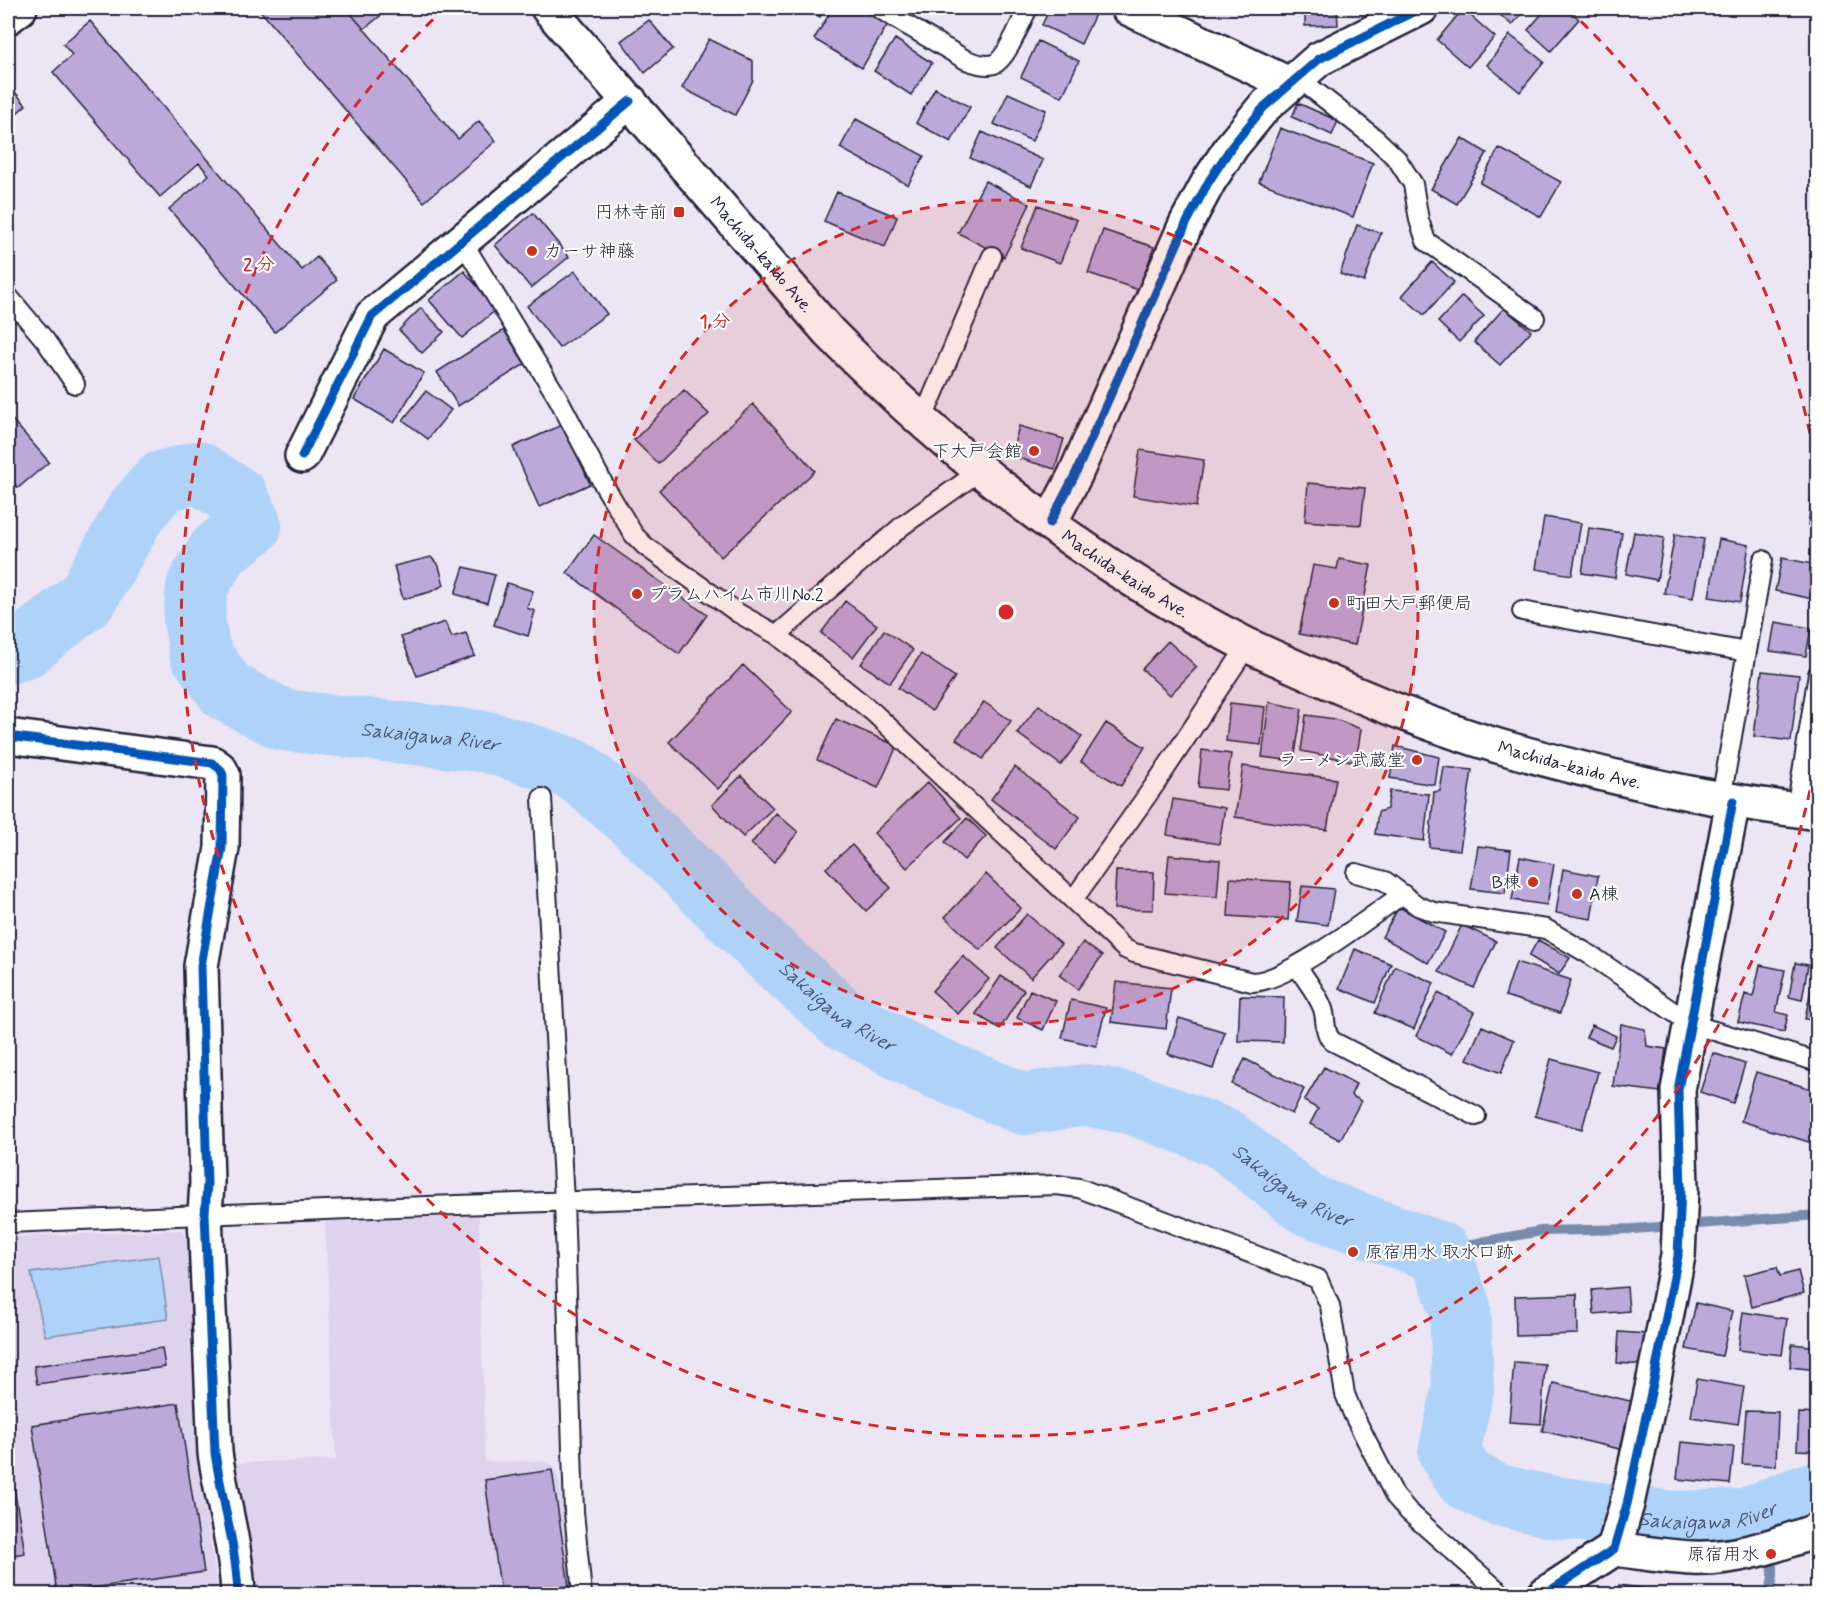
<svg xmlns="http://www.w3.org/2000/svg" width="1825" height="1602" font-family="Mynerve,'Klee One',sans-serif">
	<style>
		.built { fill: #ddd3ec }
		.water { fill: #afd3f8; stroke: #778cac; stroke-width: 1.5 }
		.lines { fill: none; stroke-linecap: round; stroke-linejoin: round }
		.stream { stroke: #778cac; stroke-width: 10 }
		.river { stroke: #afd3f8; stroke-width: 62 }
		.building { fill: #bca9d9; stroke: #22223b; stroke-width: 1.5 }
		.lane-casing { stroke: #22223b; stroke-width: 22 }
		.street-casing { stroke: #22223b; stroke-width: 38 }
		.secondary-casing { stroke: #22223b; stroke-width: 38 }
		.primary-casing { stroke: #22223b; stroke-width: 38 }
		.lane { stroke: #fff; stroke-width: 18 }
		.street { stroke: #fff; stroke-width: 33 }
		.secondary { stroke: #fff; stroke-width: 33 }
		.primary { stroke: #fff; stroke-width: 33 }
		.cycleway-casing { stroke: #fff; stroke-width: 13 }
		.cycleway { stroke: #0057b8; stroke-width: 9 }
		.ring { fill: none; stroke: #d62828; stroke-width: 3; stroke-dasharray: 10 8 }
		.poi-dot { fill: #c8321e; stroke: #fff; stroke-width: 2 }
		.labels { text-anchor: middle; stroke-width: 4.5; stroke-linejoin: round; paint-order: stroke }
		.poi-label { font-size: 18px; fill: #22223b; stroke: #fff; text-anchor: end }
		.street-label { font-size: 18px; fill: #22223b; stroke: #fff }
		.water-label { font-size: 20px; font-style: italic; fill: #4c5774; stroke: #fff }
		.centre { fill: #d62828; stroke: #fff; stroke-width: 3 }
		.ring-label { font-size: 18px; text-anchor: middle; font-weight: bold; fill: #d62828; stroke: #fff; stroke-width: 4.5; stroke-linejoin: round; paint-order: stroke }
	</style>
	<rect width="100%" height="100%" fill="#ebe5f4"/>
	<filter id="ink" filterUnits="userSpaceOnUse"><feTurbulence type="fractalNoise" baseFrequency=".0167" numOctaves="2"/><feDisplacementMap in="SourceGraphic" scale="12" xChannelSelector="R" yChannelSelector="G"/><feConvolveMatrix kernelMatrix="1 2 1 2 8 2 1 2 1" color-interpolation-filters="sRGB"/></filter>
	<g filter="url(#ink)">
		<path class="built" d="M479 1216 485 1462 543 1461 553 1465 559 1481 566 1534 572 1594H248L232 1463 336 1460 325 1222Z
			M182 1230 192 1245 197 1447 218 1594H8V1237Z"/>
		<path class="water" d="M159 1256 168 1319 45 1336 31 1273Z"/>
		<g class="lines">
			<path class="stream" d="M1440 1253 1481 1242 1541 1231 1633 1229 1818 1215
				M1770 1594 1773 1576 1772 1508"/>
			<path class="river" id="s1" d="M8 653 23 649 87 598 135 513 161 482 198 472 238 498 251 526 219 550 197 586 194 619 200 653 227 691 283 720 489 742 574 769 632 817 775 958 842 1018 925 1063 1023 1104 1086 1095 1133 1104 1223 1138 1308 1205 1440 1253 1460 1308 1463 1388 1449 1453 1466 1479 1498 1495 1553 1507 1674 1522 1742 1520 1809 1494 1818 1493"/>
		</g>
		<path class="building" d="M258 8H346L458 139 479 121 496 141 424 202Z
			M346 8H390L364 29Z
			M805 8H826L820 17Z
			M833 8H860L888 24 862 68 814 39Z
			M1050 8H1098L1081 44 1042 25Z
			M1305 8H1337L1338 25 1305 26Z
			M1492 8H1527L1512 25Z
			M1547 8H1567L1579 19 1551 51 1528 30Z
			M1463 9 1495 37 1468 67 1437 40Z
			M649 20 673 49 645 73 621 41Z
			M90 21 302 270 317 257 337 280 275 332 169 209 209 175 199 163 160 197 53 72 72 55 63 44Z
			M1510 35 1544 62 1520 92 1487 65Z
			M709 39 753 61V80L735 115 682 88Z
			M895 39 932 63 911 95 874 71Z
			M1038 41 1079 61 1062 97 1021 77Z
			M8 84 26 105 8 121Z
			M935 88 970 107 951 142 916 123Z
			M1008 93 1046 110 1032 141 994 124Z
			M1298 103 1338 121 1332 135 1292 117Z
			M856 119 924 156 908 185 840 148Z
			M1280 128 1373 163 1353 217 1259 182Z
			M982 132 1043 160 1031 186 970 158Z
			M1462 138 1487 153 1457 204 1431 189Z
			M1499 148 1561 182 1541 217 1480 183Z
			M985 181 1030 204 1004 257 958 233Z
			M837 192 897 217 885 247 824 221Z
			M1038 205 1077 220 1060 263 1021 248Z
			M533 213 569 257 531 288 495 245Z
			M1357 225 1381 233 1364 282 1340 274Z
			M1103 230 1154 247 1139 290 1088 273Z
			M1432 262 1454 282 1424 315 1402 296Z
			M464 271 497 309 462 338 429 300Z
			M575 271 607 314 559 348 527 306Z
			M1462 296 1484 316 1459 342 1438 322Z
			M421 308 444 332 422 353 399 330Z
			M1504 308 1531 331 1500 365 1474 342Z
			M504 330 525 364 458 406 437 372Z
			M384 349 424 373 394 423 354 399Z
			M684 390 709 414 658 464 634 440Z
			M426 391 451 410 428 439 403 420Z
			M753 404 815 471 721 557 659 490Z
			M8 415 49 462 18 488 8 477Z
			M564 424 590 484 539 507 513 447Z
			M1019 426 1064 439 1055 469 1011 456Z
			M1140 450 1204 460 1196 507 1133 496Z
			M1308 483 1365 488 1361 525 1305 521Z
			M1812 496 1818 497V526L1808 525Z
			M1544 517 1581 523 1572 575 1536 569Z
			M1589 528 1622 533 1615 578 1582 573Z
			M1634 532 1664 538 1657 580 1626 574Z
			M1675 534 1704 539 1693 598 1664 593Z
			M594 535 707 615 679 654 567 573Z
			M1719 539 1749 545 1740 602 1709 597Z
			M431 557 439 566 444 585 430 592 403 599 394 566Z
			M1782 558 1818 565V600L1775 591Z
			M1339 559 1371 565 1355 645 1299 634 1313 565 1337 569Z
			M464 567 495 575 487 603 455 594Z
			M507 583 533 591 527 608 535 611 528 636 494 625Z
			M845 601 877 625 853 657 821 633Z
			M445 622 452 637 466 633 475 656 417 676 401 637Z
			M1775 622 1811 628 1806 656 1770 651Z
			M884 630 913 650 890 683 861 664Z
			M1168 641 1197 667 1170 695 1142 669Z
			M921 654 955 677 932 711 898 688Z
			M743 665 792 712 718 789 669 742Z
			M1762 671 1799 675 1791 741 1754 736Z
			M984 702 1011 721 983 759 956 739Z
			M1269 702 1302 709 1294 761 1262 757Z
			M1230 703 1265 707 1261 745 1226 741Z
			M1039 705 1082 737 1061 765 1017 733Z
			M1306 715 1335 719 1361 729 1356 762 1301 751Z
			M836 719 897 746 878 788 817 760Z
			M1106 723 1145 747 1121 786 1081 762Z
			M1395 746 1439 757 1435 785 1390 778Z
			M1202 750 1231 754 1226 790 1198 787Z
			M1243 766 1336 779 1327 830 1235 817Z
			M1015 767 1080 817 1056 849 991 799Z
			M1444 767 1472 770 1460 850 1429 847 1434 792 1440 791Z
			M741 776 773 808 743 837 712 805Z
			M928 782 961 818 907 868 874 833Z
			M1390 791 1429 794 1424 841 1375 834 1378 812 1387 809Z
			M1173 799 1225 808 1219 844 1167 835Z
			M776 813 798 832 774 862 751 844Z
			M967 818 986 836 964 860 945 842Z
			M852 845 891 888 866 911 826 868Z
			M1478 846 1511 850 1505 893 1471 889Z
			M1169 855 1220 860 1217 897 1165 893Z
			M1520 857 1554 864 1547 905 1512 900Z
			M1563 869 1598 876 1591 919 1556 913Z
			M1116 871 1154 872 1153 910 1114 909Z
			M986 874 1021 908 980 950 945 917Z
			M1230 878 1291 882 1288 920 1228 916Z
			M1302 886 1334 889 1328 925 1297 921Z
			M1399 907 1445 932 1428 963 1382 937Z
			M1027 914 1061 944 1031 978 997 948Z
			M1462 925 1496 941 1474 988 1439 972Z
			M1538 940 1570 958 1559 974 1529 956Z
			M1083 942 1102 956 1078 989 1059 975Z
			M1355 949 1391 964 1375 1003 1339 988Z
			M963 956 989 979 958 1014 932 991Z
			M1516 962 1571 980 1560 1013 1505 996Z
			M1795 963 1808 965 1802 1000 1789 997Z
			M1816 964H1818V1021L1805 1019Z
			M1760 965 1785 970 1776 1012 1788 1015 1784 1032 1738 1022 1745 994 1753 997Z
			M1395 966 1434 983 1414 1029 1375 1013Z
			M1001 976 1024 990 1000 1029 976 1014Z
			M1116 982 1171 988 1166 1029 1111 1022Z
			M1030 990 1056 1001 1043 1030 1017 1018Z
			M1438 993 1474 1012 1452 1054 1416 1036Z
			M1240 996 1284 997 1283 1042 1238 1041Z
			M1071 1000 1106 1008 1096 1046 1062 1038Z
			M1179 1018 1225 1032 1213 1069 1168 1054Z
			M1621 1024 1645 1029 1647 1046 1666 1049 1660 1092 1613 1086Z
			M1592 1025 1616 1036 1611 1047 1586 1037Z
			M1482 1026 1514 1040 1501 1073 1467 1059Z
			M1713 1053 1745 1064 1733 1103 1700 1092Z
			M1245 1059 1304 1089 1292 1114 1232 1084Z
			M1551 1059 1598 1072 1582 1129 1535 1116Z
			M1324 1067 1356 1084 1351 1095 1361 1101 1340 1140 1310 1124 1318 1109 1304 1101Z
			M1756 1072 1818 1091V1126L1812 1143 1741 1121Z
			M1777 1267 1780 1276 1798 1271 1804 1293 1752 1307 1744 1275Z
			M1627 1287 1629 1311 1594 1314 1592 1290Z
			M1577 1294 1578 1334 1516 1336 1515 1296Z
			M1696 1303 1732 1311 1722 1356 1686 1349Z
			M1743 1312 1787 1319 1782 1355 1738 1350Z
			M1619 1332 1647 1334 1645 1365 1617 1363Z
			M1792 1344 1818 1347V1370L1790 1367Z
			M162 1348 165 1367 37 1384 34 1366Z
			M1514 1362 1545 1364 1541 1424 1509 1422Z
			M1697 1379 1744 1387 1738 1424 1691 1417Z
			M1553 1383 1639 1403 1628 1451 1542 1431Z
			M178 1403 204 1572 57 1593 32 1425Z
			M1746 1411 1778 1412 1776 1466 1742 1464Z
			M1799 1413 1818 1414V1451L1797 1450Z
			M1681 1442 1734 1447 1730 1484 1677 1479Z
			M11 1469 25 1553 8 1556V1470Z
			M552 1470 569 1586 501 1594 485 1480Z
			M1619 1585 1682 1594H1617Z"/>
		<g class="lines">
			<defs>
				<path id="lane" d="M878 8 966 60C975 63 985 67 994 64 1007 59 1021 21 1028 8
					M1297 77 1376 139 1397 159 1413 184 1419 220 1426 241 1535 318
					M462 241 558 398 605 487 634 535 645 546 738 613 777 635 874 713 1125 949 1134 953 1252 982C1287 982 1371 916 1403 894
					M8 296 45 340 75 384
					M922 421 992 256
					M1522 611 1747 652
					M777 635 902 526 980 471
					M542 798 564 1201 574 1512 582 1594
					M1721 799 1763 560
					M1796 810 1818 674
					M1356 873 1385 881 1418 906 1434 912 1546 929 1592 956 1691 1024 1818 1062
					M1073 900 1156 783 1248 645
					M1297 966C1305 979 1318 994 1323 1009 1327 1021 1323 1031 1332 1041L1476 1116
					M8 1223 398 1207 1057 1185 1079 1188 1318 1279 1330 1306 1345 1394 1353 1414 1395 1496 1409 1512 1502 1594"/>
				<path id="street" d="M1128 8 1289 84
					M302 456 372 316 630 101
					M1050 523 1075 475 1186 224 1209 181 1232 146 1264 107 1319 59 1421 8
					M8 736 212 763 220 769 223 775 222 848 201 966 207 1183 205 1214 215 1453C222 1500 236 1546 238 1594
					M1614 1549C1640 1552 1666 1557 1692 1558 1736 1560 1777 1545 1818 1530
					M1545 1594 1614 1549 1627 1504 1654 1379 1678 1256 1681 1188 1678 1090 1733 801"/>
				<path id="secondary" d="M8 17 20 8"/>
				<g id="primary">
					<path id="s2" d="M548 8 829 332C951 456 1091 566 1247 645 1272 657 1298 668 1324 680 1387 708 1453 734 1519 752 1577 768 1636 783 1695 794 1736 802 1777 807 1818 813"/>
				</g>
			</defs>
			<use href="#lane" class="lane-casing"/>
			<use href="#street" class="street-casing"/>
			<use href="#secondary" class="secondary-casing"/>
			<use href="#primary" class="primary-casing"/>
			<use href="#lane" class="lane"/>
			<use href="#street" class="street"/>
			<use href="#secondary" class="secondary"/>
			<use href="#primary" class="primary"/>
			<defs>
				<path id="cycleway" d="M302 456 372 316 630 101
					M1050 523 1075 475 1186 224 1209 181 1232 146 1264 107 1319 59 1421 8
					M8 736 212 763 220 769 223 775 222 848 201 966 207 1183 205 1214 215 1453C222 1500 236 1546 238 1594
					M1545 1594 1614 1549 1627 1504 1654 1379 1678 1256 1681 1188 1678 1090 1733 801"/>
			</defs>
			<use href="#cycleway" class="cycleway-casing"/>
			<use href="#cycleway" class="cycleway"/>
		</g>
	</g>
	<circle cx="1006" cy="612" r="412" fill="#d62828" fill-opacity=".12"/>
	<g class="ring">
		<circle cx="1006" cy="612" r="412"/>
		<path d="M1817 755A824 824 0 1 1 444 9M1568 9A824 824 0 0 1 1817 469"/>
	</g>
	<g class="poi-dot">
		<rect x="673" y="206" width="12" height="12" rx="3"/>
		<circle cx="532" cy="251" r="6"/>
		<circle cx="1034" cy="451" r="6"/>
		<circle cx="637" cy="594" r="6"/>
		<circle cx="1334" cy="603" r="6"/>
		<circle cx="1417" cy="760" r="6"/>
		<circle cx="1533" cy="882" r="6"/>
		<circle cx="1577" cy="894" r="6"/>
		<circle cx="1353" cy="1252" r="6"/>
		<circle cx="1771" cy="1554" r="6"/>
	</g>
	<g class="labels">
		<g class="poi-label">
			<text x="667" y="218">円林寺前</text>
			<text x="544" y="257" text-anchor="start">カーサ神藤</text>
			<text x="1022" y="457">下大戸会館</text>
			<text x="649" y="600" text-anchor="start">プラムハイム市川No.2</text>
			<text x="1346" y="609" text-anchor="start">町田大戸郵便局</text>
			<text x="1405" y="766">ラーメン武蔵堂</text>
			<text x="1521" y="888">B棟</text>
			<text x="1589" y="900" text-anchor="start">A棟</text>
			<text x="1365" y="1258" text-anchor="start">原宿用水 取水口跡</text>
			<text x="1759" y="1560">原宿用水</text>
		</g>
		<g class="street-label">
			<text dy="6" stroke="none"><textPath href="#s2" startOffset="326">Machida-kaido Ave.</textPath></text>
			<text dy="6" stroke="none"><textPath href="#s2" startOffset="812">Machida-kaido Ave.</textPath></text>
			<text dy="6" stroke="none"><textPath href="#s2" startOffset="1298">Machida-kaido Ave.</textPath></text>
		</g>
		<g class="water-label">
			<text dy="7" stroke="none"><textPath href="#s1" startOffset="760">Sakaigawa River</textPath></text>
			<text dy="7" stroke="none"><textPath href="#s1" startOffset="1264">Sakaigawa River</textPath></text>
			<text dy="7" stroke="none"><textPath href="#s1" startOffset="1768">Sakaigawa River</textPath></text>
			<text dy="7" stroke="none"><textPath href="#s1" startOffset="2416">Sakaigawa River</textPath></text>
		</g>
	</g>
	<circle cx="1006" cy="612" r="9" class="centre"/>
	<g class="ring-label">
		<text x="259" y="270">2 分</text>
		<text x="715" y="327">1 分</text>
	</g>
	<rect width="1825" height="1602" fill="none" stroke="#fff" stroke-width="30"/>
	<rect x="15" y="15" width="1795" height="1572" fill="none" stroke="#22223b" stroke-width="2" filter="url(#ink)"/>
</svg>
